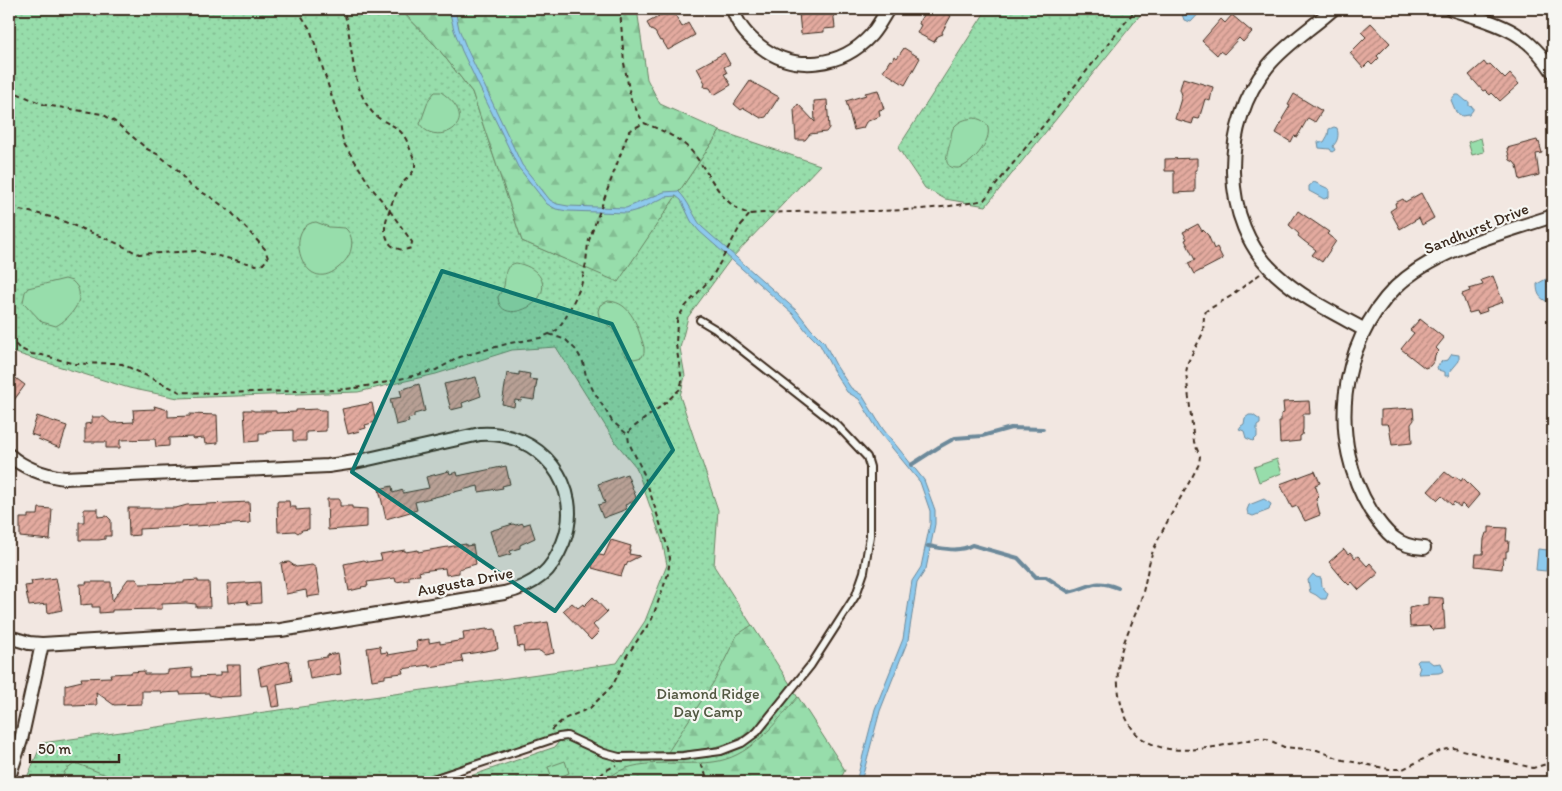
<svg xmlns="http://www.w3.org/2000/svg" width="1562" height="791" font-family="Itim,sans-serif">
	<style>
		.grass { fill: url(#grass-dots); stroke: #698464 }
		.forest { fill: url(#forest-firs); stroke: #698464 }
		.garden { fill: #97ddab; stroke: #698464 }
		.water { fill: #8dc9ed; stroke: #6c899a }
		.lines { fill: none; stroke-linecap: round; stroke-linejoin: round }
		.stream { stroke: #6c899a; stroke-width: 4 }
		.building { fill: url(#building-hatch); stroke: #3b2a1e }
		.service-casing { stroke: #3b2a1e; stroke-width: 10 }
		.minor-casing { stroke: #3b2a1e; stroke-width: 16 }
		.path { stroke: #3b2a1e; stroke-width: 2; stroke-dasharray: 5 4; stroke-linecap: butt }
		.service { stroke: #f6f6f2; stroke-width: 6 }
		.minor { stroke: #f6f6f2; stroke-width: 12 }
		.marked { fill: #0f766e; fill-opacity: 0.2; stroke: #0f766e; stroke-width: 4; stroke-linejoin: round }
		.labels { text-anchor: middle; stroke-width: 4.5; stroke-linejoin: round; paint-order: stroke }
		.street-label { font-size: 16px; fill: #3b2a1e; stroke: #f6f6f2 }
		.park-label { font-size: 16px; fill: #525741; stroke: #f6f6f2 }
	</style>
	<defs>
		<pattern id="grass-dots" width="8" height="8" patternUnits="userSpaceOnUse" patternTransform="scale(1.25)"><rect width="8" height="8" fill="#97ddab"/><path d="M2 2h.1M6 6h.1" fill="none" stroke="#83be93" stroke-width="1.8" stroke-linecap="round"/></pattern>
		<pattern id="forest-firs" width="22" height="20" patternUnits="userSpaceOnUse" patternTransform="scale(1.25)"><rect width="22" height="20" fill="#97ddab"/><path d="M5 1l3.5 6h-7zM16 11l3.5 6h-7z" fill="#83be93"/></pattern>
		<pattern id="building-hatch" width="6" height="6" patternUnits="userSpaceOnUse" patternTransform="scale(1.25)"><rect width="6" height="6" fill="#e3aa9f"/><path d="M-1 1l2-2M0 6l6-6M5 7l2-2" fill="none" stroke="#b98b81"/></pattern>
	</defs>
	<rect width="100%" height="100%" fill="#f2e7e1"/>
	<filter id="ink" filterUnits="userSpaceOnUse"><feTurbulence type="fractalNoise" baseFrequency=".02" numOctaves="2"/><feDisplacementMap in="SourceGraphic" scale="10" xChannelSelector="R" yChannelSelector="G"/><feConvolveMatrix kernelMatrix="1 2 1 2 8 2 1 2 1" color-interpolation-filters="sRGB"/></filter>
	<g filter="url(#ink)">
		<path class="grass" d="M9 9H400L437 47 472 92 522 241 618 281 720 131 820 165 730 260 688 317 680 348 685 376 680 396 718 510 714 566 844 770 839 782H453L555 747 566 731 409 782H25L42 743 617 663 645 621 667 565 662 540 636 467 616 443 556 347 512 350 436 374 358 392 178 398 129 388 9 351Z
			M987 9H1145L986 206 945 199 925 188 898 148Z"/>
		<path class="forest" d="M400 9H637L647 79 660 104 720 131 618 282 522 241 472 92 437 47Z
			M752 625 790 684C780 697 771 713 759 724 732 749 702 750 668 752L715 680 737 635Z
			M798 697 845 770 839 782H608V779C633 754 687 768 719 761 753 754 776 722 798 697Z"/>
		<path class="garden" d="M435 92H441C487 124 434 148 420 124L429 99Z
			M974 118C1009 123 971 170 956 168 941 167 948 152 950 143 952 136 950 130 956 125 961 120 967 119 974 118Z
			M1481 138 1484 152 1472 155 1468 142Z
			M316 222 329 227 345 228C351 233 353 241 351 249 350 256 344 263 338 268 303 298 282 225 316 222Z
			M516 263C535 266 551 281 538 299 528 312 499 320 498 297 500 293 503 290 504 286 506 276 503 266 516 263Z
			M65 279 72 281C90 295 71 318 56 326L42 322 23 302 25 292 28 288Z
			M608 301C632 302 638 328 644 347V353L642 357 634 359 626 356 615 332 599 316 598 311 600 305Z
			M1277 459 1282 473 1259 482 1254 467Z
			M565 761 569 773 553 780 548 767Z
			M74 764H78L106 775 111 782H61L65 771Z"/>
		<path class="water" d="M449 9H455L459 29 467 49 522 165 550 200 557 204 568 206 626 208 664 192 678 191C689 201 693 216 702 227L797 311 811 329 824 342 837 367 851 388 862 395 883 429 924 480 935 510V524L926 569 917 583 908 640 880 711 861 782H856L875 709 903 639 912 581 921 567 930 524V511L920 482 879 432 859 399 847 392 833 370 820 345 807 332 793 314 699 231 691 221 681 200 676 196 665 197 641 209 627 213 567 211 556 209 547 204 518 167 462 51 454 30Z
			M1185 9H1203L1191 22 1184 20 1182 14Z
			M1455 95H1459L1466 101 1469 102V106L1473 107V110L1469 115 1462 116 1456 112 1451 100Z
			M1334 127 1337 128C1339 135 1338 141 1333 146L1335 150 1332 152 1330 149 1319 148 1318 142H1324L1328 135 1329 129Z
			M1314 182 1329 189V197L1324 199 1309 191V186Z
			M1546 279 1548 280V288H1553L1552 291H1550L1553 298 1549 302C1539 299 1537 293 1537 284Z
			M1452 354 1459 355V361L1449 373V376H1445V372L1438 370 1437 367 1442 361 1448 360Z
			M1249 415H1253L1260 420V424L1257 426V437L1253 441 1246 438 1244 431 1239 429 1241 426 1244 424 1245 418Z
			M1264 499 1271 504 1269 510 1253 516 1248 514 1247 510 1249 505Z
			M1538 549 1548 550 1546 571 1536 570Z
			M1313 574 1316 577 1321 578 1322 586 1328 594 1326 599H1321L1316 595 1310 592 1308 580Z
			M1419 660H1428L1433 664 1441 663 1444 671 1439 673 1419 674 1418 673 1420 667 1417 662Z"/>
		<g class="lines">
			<path class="stream" d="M911 465 939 447 955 438 982 436 1011 428 1043 429
				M928 546C943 548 958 553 972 545L1018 558 1036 577H1046L1069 592C1093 587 1092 578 1118 588"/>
		</g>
		<path class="building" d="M672 9 682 27 688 23 695 35 668 50 662 40 660 41 655 32 651 30 647 23Z
			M807 9H821L822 10 833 9 835 28 824 29V32L801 34 799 13 807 12Z
			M927 9H939L951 16 942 32 943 34 938 36 934 42 917 33 921 25 919 24 920 20Z
			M1232 15 1252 32 1243 42 1239 38 1224 54 1220 51 1217 55 1202 41 1221 19 1225 23Z
			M1371 23 1390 43 1377 56 1379 58 1372 65 1369 62 1363 68 1350 53 1366 37 1361 32Z
			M904 48 920 58 905 85 883 71 890 60 892 61 894 56 897 58Z
			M724 53 730 64 724 67 727 73 724 74 731 85 714 95 710 88 704 87 705 83 697 68Z
			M1484 62 1487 66 1490 64 1505 79 1510 74 1519 84 1500 101 1492 93 1490 95 1485 90 1483 91 1469 75Z
			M1183 78 1213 87 1210 101 1205 99 1199 119 1194 118 1192 124 1175 119 1182 95 1180 89Z
			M750 81 779 97 766 117 761 118 744 108 741 110 734 104Z
			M878 90 884 109 879 110 880 116 866 122 863 128 854 130 846 101 866 95 865 93Z
			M1294 94 1322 111 1315 122 1308 118 1297 137 1294 136 1291 142 1276 133 1283 120 1282 119 1290 106 1288 105Z
			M827 100 829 128 826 132 810 134 805 140H796L794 110 798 104 815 122 814 101Z
			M1537 140 1538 143 1539 142 1542 153 1536 154 1539 175 1520 180 1517 166 1514 162 1510 160 1507 148Z
			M1197 158V170H1195V192L1174 193V171H1165V159Z
			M1421 193 1434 218 1422 225 1419 218 1400 229 1390 211 1396 207 1395 203 1403 199 1405 202Z
			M1298 211 1329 232 1327 234 1336 241 1322 262 1312 255 1316 250 1304 241 1298 236 1299 234 1289 225Z
			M1198 224 1202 231 1203 230 1208 235 1214 249 1217 247 1223 259 1194 274 1188 263 1195 260 1185 240 1187 239 1183 232Z
			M1493 276 1503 302 1486 308 1487 311 1478 314 1477 311 1469 313 1462 294 1470 291 1469 289 1483 285 1481 280Z
			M1420 319 1444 338 1436 348 1439 351 1435 355 1434 361 1430 366 1425 368 1401 349 1414 333 1410 330Z
			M519 372 530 374 529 379 537 380 534 400 522 398 521 401 515 400 514 407 502 404 507 373 519 375Z
			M9 373 25 385 9 407Z
			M476 377 481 396 462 403 463 407 451 410 444 384Z
			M419 384 425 411 414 414V417L408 419 409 422 396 425 390 399 402 397 400 390Z
			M1309 401 1310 414H1303V429L1302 435 1300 436V441L1280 443 1279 421H1281V414L1284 413 1283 402Z
			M372 403 376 422 365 425 366 428 359 430 360 431 348 434 342 409Z
			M154 406 168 410V417L190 416V414L217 415 218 443 205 444 204 438 193 439V437L169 438V446L156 447 155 439 120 440V448H106V442H85V424L92 423V417H104L111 423 134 422 133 410 155 409Z
			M1413 408 1414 420 1411 424 1412 443 1392 445 1389 426 1387 424H1381V410Z
			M318 409 319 410H326V431L306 432V441H293V430L266 431V433H259V441L246 442 244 410H252L254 411H276V413L296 412V410Z
			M37 416 67 426 60 448 38 439 39 437 31 434Z
			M506 466 510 484 502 486 503 488 479 492 478 486 415 502 417 510 386 519 379 489 392 486 393 493 403 490V493L429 488 426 477 449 471 450 474 457 472 458 476Z
			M1315 471 1320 483 1315 485 1319 496 1316 499 1320 515 1305 521 1297 506 1292 508 1280 484Z
			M1445 472 1453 478 1455 476 1461 481 1463 478 1478 493 1479 495 1467 509 1462 504 1460 507 1454 502 1452 505 1442 496 1438 500 1428 491Z
			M627 474 637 500 625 505 627 509 603 518 598 505 605 503 598 484Z
			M327 499H340V506H352V508L367 509V527L328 530Z
			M277 501H289L290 507H296V510L309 509V529L302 530 298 533 295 531 278 532Z
			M249 502 250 523 139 529V535L129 536 128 508H176L187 505Z
			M39 508 52 509 50 540 20 537V518H28V515H38Z
			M84 509H98V517L107 516 111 520V536H105V539L99 540H79V522H84Z
			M523 523V525L530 523 535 538 522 544 520 545V548L510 551 511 554 498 558 490 531 513 524 516 525Z
			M1489 527 1507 528 1506 541H1509L1508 551H1506V558H1503L1502 569 1475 566 1476 554H1483L1484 539 1486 533H1489Z
			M611 540 631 546 629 554 640 556 628 562 626 566 625 565 621 576 592 568 596 554 604 556Z
			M466 544V546L473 545 476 564 459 569V573L446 575 445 568 422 571 419 572 420 575 409 576V580L396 582 395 578 367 582 368 586 361 587 362 588 349 591 344 564 364 560 368 562 382 560 380 554 405 550V552L418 550V552Z
			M1344 549 1348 554 1350 552 1355 558 1358 556 1367 566 1370 563 1379 573 1359 590 1352 582 1349 585 1343 579 1329 562Z
			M289 562 296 567 312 565 316 568 320 595 307 597 306 590 286 594 281 563Z
			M56 578 62 610 48 613 47 604 29 606 25 586 32 585 31 581Z
			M128 579H136L140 584 184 583V581L198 580V582H209L210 607H196V604L186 603 162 604V609L112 610V612L99 613V607H92V604L81 605 80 584H87L86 582H111L112 601Z
			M260 582 261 603 248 604 247 601 228 603 227 584Z
			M593 597 607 612 593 625 599 632 591 640 563 611 572 603 578 608 583 604 584 606Z
			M1428 597 1443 598 1445 629 1433 630 1429 626 1410 627 1409 608 1428 604Z
			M548 622 554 653 545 655 540 651 524 652 523 646 518 647 515 627Z
			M487 629V630L495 629 498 649 461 655 463 662 429 667V665L402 669 403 673 385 675V678L372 680 367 648 380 646 381 653 387 652 388 655 417 650 416 641 429 639V643L440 641V644L464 640 463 632Z
			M338 653 341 674 310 679 307 660 327 657V655Z
			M289 661 292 681 277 684 280 706 272 707 268 685 261 686 258 668Z
			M226 665H240L241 696 220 697 209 695V693L180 694V692L161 693V691H142V704L114 705 96 692 97 705 73 706V704H65V685L82 681 81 678 111 677 110 674 131 673V672L144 671V674H163L168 673V670L192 668V677L220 676V672H227Z"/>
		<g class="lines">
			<defs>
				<path id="service" d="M424 782 559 737 567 736 604 753 619 757 683 756 721 751 742 743 757 732 811 665 856 595 864 572 870 536V467L867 457 837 425 715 329 700 320"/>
				<path id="minor" d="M733 9C737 24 747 36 760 46 794 73 842 67 871 35 878 27 883 17 888 9
					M1333 9C1312 28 1286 44 1268 66 1221 123 1219 222 1276 274 1302 298 1334 313 1365 330
					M1451 9C1497 24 1526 29 1553 72
					M9 455C25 469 43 475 64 478L328 466 355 462 480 434C539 430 586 486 563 543 558 555 552 567 542 575 531 584 517 590 504 593L281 630 42 644 29 643 9 637
					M1424 548C1397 547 1385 532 1371 511 1328 441 1338 345 1396 287 1435 249 1503 233 1553 216
					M9 777 21 740 42 644"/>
			</defs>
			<use href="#service" class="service-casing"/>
			<use href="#minor" class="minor-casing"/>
			<path class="path" d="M297 9 310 29 314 41 340 122 343 142 371 187 390 211 412 242 411 248C403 251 398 250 391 245 388 241 386 237 385 231 384 220 395 194 401 185 406 178 416 173 415 163 414 159 412 153 410 149 400 118 383 129 369 108 349 79 354 41 343 9
				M620 9 624 63 631 100 643 122
				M9 90 45 105 102 114 114 121 147 149 159 155 179 172 189 185 212 198 231 212 265 249 268 258 263 264 256 265 197 251 139 254 112 241 55 218 35 213 9 208
				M1260 274 1231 296 1206 311 1204 316 1203 333 1188 362 1186 373 1194 442 1200 456 1199 464C1184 493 1166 521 1153 551 1147 567 1146 583 1141 599 1135 617 1126 634 1121 652 1114 677 1118 712 1135 732 1140 739 1149 743 1157 746 1185 756 1229 744 1258 738L1267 739 1284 747 1317 750 1343 760 1389 769H1403L1442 750 1454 748 1533 768 1553 762
				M549 334 566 340 576 350 583 362 586 376 593 390 612 421 627 434
				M9 338 19 348 31 354 42 355 75 364 114 363 122 364 180 392 214 393 336 390 355 388 388 382 436 370 460 357 510 343 540 338 549 334 557 330 566 317 581 286 586 263 588 243 629 131 644 123C661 130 681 138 693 153 711 175 721 206 750 214 827 208 908 217 984 200L1136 9
				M551 730 564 719 590 708 613 685 626 657 652 619 668 574 670 558 667 545 644 474 629 443 628 435 630 430 664 404 680 389 682 381 676 345 677 320 684 308 712 277 741 225 750 214
				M701 764 709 782
				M594 782 605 771 616 765"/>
			<use href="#service" class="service"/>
			<use href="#minor" class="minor"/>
		</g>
	</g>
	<path class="marked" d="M442 271 612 324 673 450 555 611 352 472Z"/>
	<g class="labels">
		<g class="street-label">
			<text transform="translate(1476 228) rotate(-22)" y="6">Sandhurst Drive</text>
			<text transform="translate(465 581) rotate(-11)" y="6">Augusta Drive</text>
		</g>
		<g class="park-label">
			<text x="708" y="699">Diamond Ridge<tspan x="708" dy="18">Day Camp</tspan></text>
		</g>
	</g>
	<rect width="1562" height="791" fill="none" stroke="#f6f6f2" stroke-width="30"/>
	<rect x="15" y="15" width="1532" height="761" fill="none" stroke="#3b2a1e" stroke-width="2" filter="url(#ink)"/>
	<path d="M30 754v8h89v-8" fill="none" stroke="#3b2a1e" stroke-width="2.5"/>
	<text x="38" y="754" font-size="15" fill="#3b2a1e" stroke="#f6f6f2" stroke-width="4" paint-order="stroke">50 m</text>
</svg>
